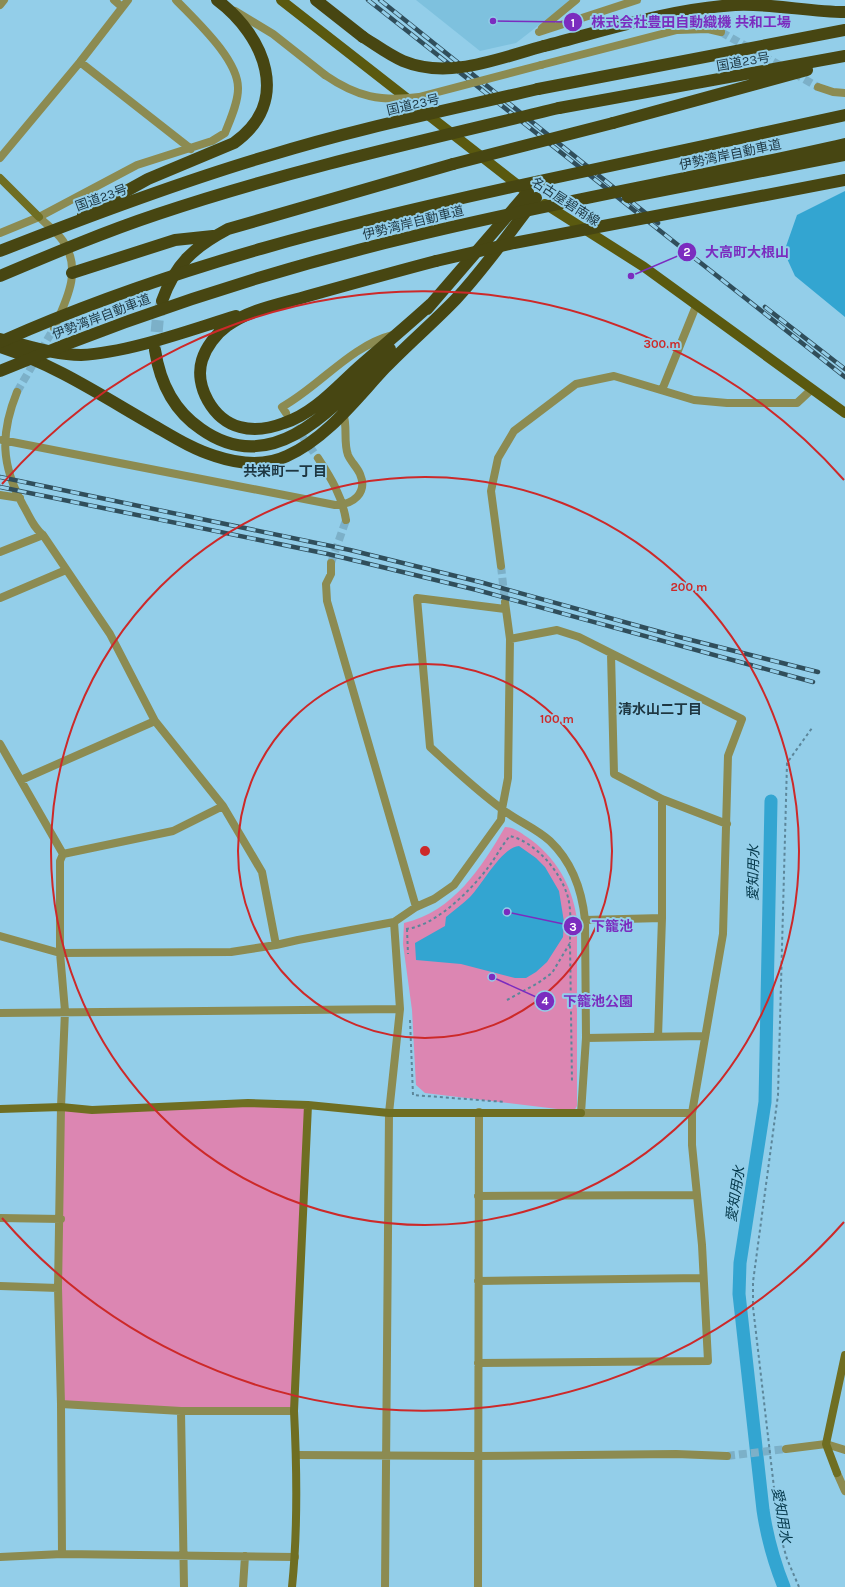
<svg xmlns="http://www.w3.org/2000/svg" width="845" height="1587" font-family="Karla,'Noto Sans JP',sans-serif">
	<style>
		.built { fill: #7ec1de }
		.green { fill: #dc86b2 }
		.water { fill: #33a5d1 }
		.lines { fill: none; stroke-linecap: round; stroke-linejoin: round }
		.canal { stroke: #33a5d1; stroke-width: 13 }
		.street-tunnel { stroke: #7cb0c8; stroke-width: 8; stroke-dasharray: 8 4; stroke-linecap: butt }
		.highway-tunnel { stroke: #7cb0c8; stroke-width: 12; stroke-dasharray: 12 6; stroke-linecap: butt }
		.path { stroke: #5c869a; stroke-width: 2; stroke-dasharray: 3 3; stroke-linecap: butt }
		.street { stroke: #8c8b51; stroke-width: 8 }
		.secondary { stroke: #6f6e22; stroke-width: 8 }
		.primary { stroke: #5a590f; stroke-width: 10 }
		.highway { stroke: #474612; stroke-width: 12 }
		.rail-casing { stroke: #304e5b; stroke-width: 4.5 }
		.rail { stroke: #93cee9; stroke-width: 3; stroke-dasharray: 9; stroke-linecap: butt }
		.street-bridge { stroke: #8c8b51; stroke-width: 8 }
		.highway-bridge { stroke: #474612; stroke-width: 12 }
		.ring { fill: none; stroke: #cd2929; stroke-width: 2 }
		.labels { text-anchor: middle; stroke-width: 4; stroke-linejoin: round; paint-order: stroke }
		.street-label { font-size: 13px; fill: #1e3742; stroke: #93cee9 }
		.neighbourhood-label { font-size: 14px; font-weight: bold; fill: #1e3742; stroke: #93cee9 }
		.water-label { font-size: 14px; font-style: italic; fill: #033648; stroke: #93cee9 }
		.centre { fill: #cd2929; stroke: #93cee9; stroke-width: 2 }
		.ring-label { font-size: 12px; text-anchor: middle; font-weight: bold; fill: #cd2929; stroke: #93cee9; stroke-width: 4; stroke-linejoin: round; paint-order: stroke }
		.leader { fill: none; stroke: #7b2cbf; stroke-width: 1.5 }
		.callout-dot { fill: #7b2cbf; stroke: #93cee9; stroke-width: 1.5 }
		.mark-label { font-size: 12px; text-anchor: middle; font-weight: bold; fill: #fff }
		.callout-label { font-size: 14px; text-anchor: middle; font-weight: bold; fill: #7b2cbf; stroke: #93cee9; stroke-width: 4; stroke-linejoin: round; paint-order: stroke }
	</style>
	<rect width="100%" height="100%" fill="#93cee9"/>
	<path class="built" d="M416 0H571L516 43 480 51Z"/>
	<path class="green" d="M505 827C513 827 520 832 527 837 556 857 572 885 577 919V1106L574 1111 425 1093 416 1085 412 1010 403 944 404 923C453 912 482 867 505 827Z
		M308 1105 294 1411 61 1404V1107Z"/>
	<path class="water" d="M845 191V317L795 276 784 252 797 215Z
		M519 846 536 858 545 867 559 891 564 922 563 937 547 962 536 972 526 978H515L461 964 416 960 415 943 445 926 446 917C454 910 463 904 470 897 483 884 501 848 519 846Z"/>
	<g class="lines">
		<path class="canal" d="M771 801 765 1102 740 1263 739 1294 763 1510C767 1537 774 1562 784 1587"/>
		<path class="street-tunnel" d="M721 32 818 87
			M17 392 54 328
			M288 417 318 458
			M331 563 346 520
			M501 566 505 602
			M727 1456 786 1449"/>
		<path class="highway-tunnel" d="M155 350 158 317 162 302"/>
		<path class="path" d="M406 929C435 926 469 892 487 869 495 859 501 846 510 836 535 842 559 870 567 894 572 909 570 928 570 943
			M407 929 408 954
			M507 1000 538 983 552 973 570 943 572 1083
			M410 1020 413 1095 505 1102
			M799 1587 787 1559 779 1531 753 1307V1282L778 1095 787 763 812 728"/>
		<path class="street" d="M114 0 122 7
			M0 5 4 0
			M235 11 273 34 325 75
			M542 28 576 0
			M539 32 637 0
			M80 62 191 149
			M541 65 677 30 708 29 721 32
			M818 87 833 92 845 93
			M0 158 80 62 128 0
			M39 217C47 225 57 232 63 241 83 270 66 301 54 328
			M0 233 39 217 137 165 212 141 225 133C230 120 238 103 238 89 239 60 196 21 176 0
			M662 390 696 306
			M17 392C0 434 1 465 23 505 30 517 33 527 43 535L110 634 155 721 223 806 262 872 276 945
			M286 413 282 407C320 386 350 346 393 335
			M2 440 335 505C353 505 368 493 360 474 357 467 351 462 348 455 343 442 348 426 343 413
			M318 458C331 478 342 496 346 520
			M0 495 20 498
			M0 552 43 535
			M331 563V574L326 584 327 601 416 907
			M501 566 491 491 498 458 514 431 576 384 614 376 694 400 727 403H797L812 389
			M0 598 66 570
			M505 609 417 598 430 747C453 768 476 790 502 809 517 821 536 828 550 841 572 862 582 890 585 920L586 1038 581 1113H692
			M611 654 614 774 662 799 727 824
			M0 744 63 854
			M21 780 155 721
			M63 854 173 831 223 806
			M585 920 662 918
			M0 936 60 953 231 952 276 945 298 940 394 922 416 907 434 899 454 885 501 820 502 809 508 778 510 639 505 602
			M0 1013 400 1009
			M658 1037 662 918V799
			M586 1038 704 1036
			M478 1196 696 1195
			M0 1218 61 1219
			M478 1281 703 1278
			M0 1286 58 1288
			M478 1363 708 1361 702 1245 692 1145V1113L723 934 728 756 742 719 579 637 557 630 510 639
			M61 1404 181 1411H294
			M181 1411 184 1587
			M786 1449 826 1444 845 1450
			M297 1455 478 1456 676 1454 727 1456
			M837 1473 845 1491
			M62 1554 61 1404 58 1288 61 1107 65 1011 60 953V861L63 854
			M0 1557 62 1554 295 1557
			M243 1587 245 1556
			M385 1587 389 1113 400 1009 394 922
			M478 1587 479 1112"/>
		<path class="secondary" d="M0 178 39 217
			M0 1109 61 1107 92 1110 248 1103 308 1105 389 1113H581
			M837 1473 826 1444 845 1355
			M292 1587C298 1529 297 1469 294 1411L308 1105"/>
		<path class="primary" d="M281 0 523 189
			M545 204 644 267 845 413"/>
		<path class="highway" d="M316 0 363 37
			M544 46C607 30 670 9 735 5 772 3 808 12 845 12
			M538 89 845 30
			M559 108 845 56
			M613 123 807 70
			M83 215 148 179 234 143C292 102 265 36 217 0
			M72 273 175 240 213 236
			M162 301C175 264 194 247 228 229L453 164
			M431 304C408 325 384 345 361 365 337 386 315 413 284 423 271 428 254 431 240 427 213 420 194 386 202 360 206 347 216 334 227 326 250 309 281 304 308 296 351 284 394 272 436 261
			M427 309 528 192
			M0 339C26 345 54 355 81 355 128 353 190 330 236 316
			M0 347C54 364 102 396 151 424 172 436 192 449 215 456 239 464 264 467 287 456 327 438 356 399 385 368 408 344 433 323 456 299 485 268 510 232 536 198
			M155 350C160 383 173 410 201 429 277 483 341 399 390 349"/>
		<defs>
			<path id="rail" d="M368 0 845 377
				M380 0 658 223
				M765 307 845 369
				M0 477 350 550 480 582 671 635 818 672
				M0 487 328 554 477 590 813 682"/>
		</defs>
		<use href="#rail" class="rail-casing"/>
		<use href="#rail" class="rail"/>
		<path class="street-bridge" d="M325 75C357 97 381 102 419 97L541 65"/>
		<path class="highway-bridge" d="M363 37C376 45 389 55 403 61 449 80 499 58 544 46
			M453 164 613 123
			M628 197 845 155
			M0 251C89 216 179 182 271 155 358 128 449 110 538 89
			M436 261 514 243 845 180
			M0 276C52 254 104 232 158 214 289 170 425 140 559 108
			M0 342C173 265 351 222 535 182 638 160 742 138 845 115
			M0 371C136 314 271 270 414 236 557 201 702 177 845 144"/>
	</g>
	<g class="ring">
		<circle cx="425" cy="851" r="187"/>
		<circle cx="425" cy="851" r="374"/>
		<path d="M844 1222A560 560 0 0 1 2 1218M2 484A560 560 0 0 1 844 480"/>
	</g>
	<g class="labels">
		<g class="street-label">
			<text transform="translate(743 61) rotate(-10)" y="5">国道23号</text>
			<text transform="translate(413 104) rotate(-13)" y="5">国道23号</text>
			<text transform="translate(730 154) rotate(-12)" y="5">伊勢湾岸自動車道</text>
			<text transform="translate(101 197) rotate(-20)" y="5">国道23号</text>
			<text transform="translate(566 201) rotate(33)" y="5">名古屋碧南線</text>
			<text transform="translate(413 222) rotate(-14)" y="5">伊勢湾岸自動車道</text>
			<text transform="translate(101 316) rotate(-21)" y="5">伊勢湾岸自動車道</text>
		</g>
		<g class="neighbourhood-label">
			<text x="285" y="476">共栄町一丁目</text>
			<text x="660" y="714">清水山二丁目</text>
		</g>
		<g class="water-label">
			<text transform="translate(753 873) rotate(-89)" y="5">愛知用水</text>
			<text transform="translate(735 1194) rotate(-81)" y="5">愛知用水</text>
			<text transform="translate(782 1515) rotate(80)" y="5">愛知用水</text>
		</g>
	</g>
	<circle cx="425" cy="851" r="6" class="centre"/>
	<g class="ring-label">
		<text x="662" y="348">300 m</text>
		<text x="689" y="591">200 m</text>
		<text x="557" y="723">100 m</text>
	</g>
	<path class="leader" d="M493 21L573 22M631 276L687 252M507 912L573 926M492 977L545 1001"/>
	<g class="callout-dot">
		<circle cx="493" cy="21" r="4"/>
		<circle cx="631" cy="276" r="4"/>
		<circle cx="507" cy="912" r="4"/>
		<circle cx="492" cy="977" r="4"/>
		<circle cx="573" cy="22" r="10"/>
		<circle cx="687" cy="252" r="10"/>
		<circle cx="573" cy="926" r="10"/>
		<circle cx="545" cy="1001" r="10"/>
	</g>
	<g class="mark-label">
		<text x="573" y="27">1</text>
		<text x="687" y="256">2</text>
		<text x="573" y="931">3</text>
		<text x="545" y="1005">4</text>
	</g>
	<g class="callout-label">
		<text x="691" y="27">株式会社豊田自動織機 共和工場</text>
		<text x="747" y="257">大高町大根山</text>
		<text x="612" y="931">下籠池</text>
		<text x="598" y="1006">下籠池公園</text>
	</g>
</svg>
